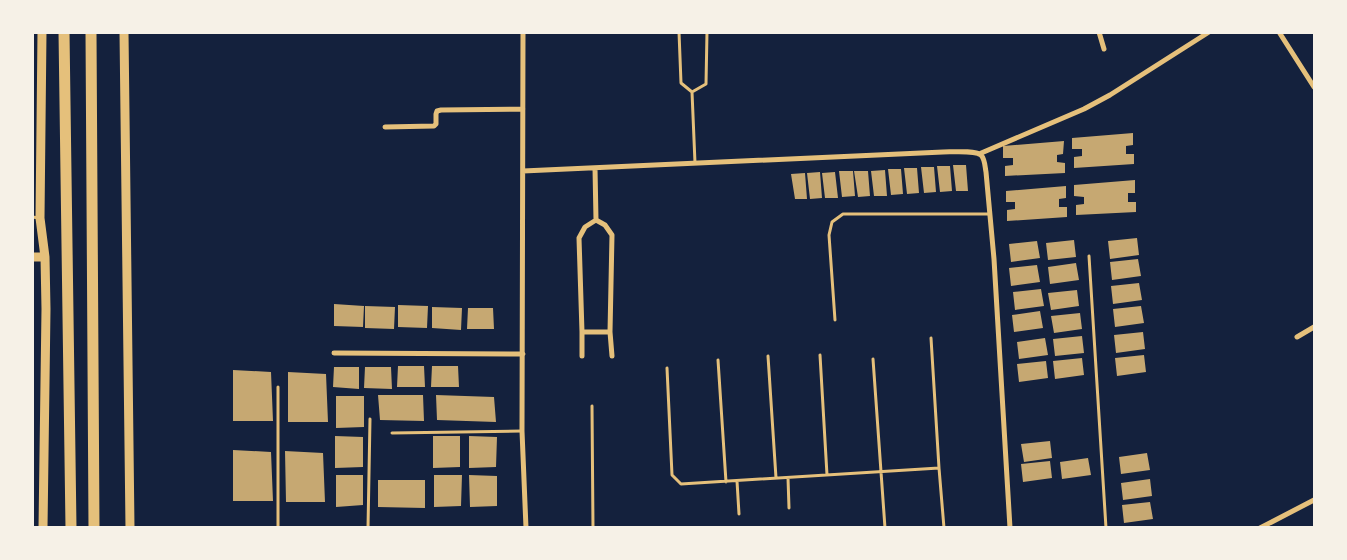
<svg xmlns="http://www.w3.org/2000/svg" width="1347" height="560" font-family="Signika,sans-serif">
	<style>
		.building { fill: #c6a872 }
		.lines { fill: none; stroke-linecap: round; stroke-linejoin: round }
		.service { stroke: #e5c07b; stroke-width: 3 }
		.minor { stroke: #e5c07b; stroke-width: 5 }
		.tertiary { stroke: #e5c07b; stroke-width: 9 }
		.trunk { stroke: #e5c07b; stroke-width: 11 }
	</style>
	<rect width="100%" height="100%" fill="#14213d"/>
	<path class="building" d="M1133 133V145L1126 146V154H1134V164L1074 168V157L1082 156V149H1072V138Z
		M1064 141 1063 154 1057 155V162L1065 163V173L1005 176V166L1013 165V158H1003V146Z
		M953 165H966L968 191H956Z
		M937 166H950L952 191 940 192Z
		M921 167H934L936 192 924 193Z
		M904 168H917L919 193 907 194Z
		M888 169H901L903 194 891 195Z
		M885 170 887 196H874L871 171Z
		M839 171H853L855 196 842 197Z
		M854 171H868L870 196 858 197Z
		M820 172 822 198 810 199 807 173Z
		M835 172 838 198H825L822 173Z
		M805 173 807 199H795L791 174Z
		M1135 180V193H1128V202H1136V212L1076 215V205L1084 204V197L1074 196V185Z
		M1066 186V198L1059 199V207H1067V217L1007 221V210L1015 209V202H1006V191Z
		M1137 238 1139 255 1110 259 1108 241Z
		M1074 240 1076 257 1048 260 1046 243Z
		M1037 241 1040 258 1011 262 1009 244Z
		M1138 259 1141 276 1112 280 1110 262Z
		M1076 263 1079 280 1050 284 1048 267Z
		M1037 265 1040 282 1011 286 1009 268Z
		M1139 283 1142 300 1113 304 1111 286Z
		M1041 289 1044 306 1015 310 1013 292Z
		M1077 290 1079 306 1051 310 1048 293Z
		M334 304 364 306 363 327 334 326Z
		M398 305 428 306 427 328 398 327Z
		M365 306 395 307 394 329 365 328Z
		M1141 306 1144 323 1115 327 1113 309Z
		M432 307 462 308 461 330 432 328Z
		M468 308H493L494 329H467Z
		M1040 311 1043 328 1014 332 1012 315Z
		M1080 313 1082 329 1054 333 1051 316Z
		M1143 332 1145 349 1116 353 1114 335Z
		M1082 336 1084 353 1055 356 1053 339Z
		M1045 338 1048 355 1019 359 1017 342Z
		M1144 355 1146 372 1117 376 1115 358Z
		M1082 358 1084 375 1055 379 1053 361Z
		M1046 361 1048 378 1019 382 1017 364Z
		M398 366H424L425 387H397Z
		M432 366H458L459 387H431Z
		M334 367H359V389L333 387Z
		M365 367H391L392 389 364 388Z
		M233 370 271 372 273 421H233Z
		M288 372 326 374 328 422H288Z
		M378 395H423L424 421 380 420Z
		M436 395 494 397 496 422 437 420Z
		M336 396H364V427L336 428Z
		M335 436 363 437V467L335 468Z
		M433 436H460V467L433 468Z
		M469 436 497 437 496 467 469 468Z
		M1050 441 1052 458 1024 462 1021 444Z
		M233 450 271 452 273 501H233Z
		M285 451 323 453 325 502H286Z
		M1147 453 1150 470 1121 474 1119 457Z
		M1088 458 1091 475 1062 479 1060 462Z
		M1050 461 1052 478 1023 482 1021 464Z
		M336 475H363V505L336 507Z
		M434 475H462L461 506 434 507Z
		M469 475 497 476V506L470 507Z
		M1150 479 1152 496 1123 500 1121 483Z
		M378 480H425V508L378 507Z
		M1150 502 1153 519 1124 523 1122 505Z"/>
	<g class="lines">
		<path class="service" d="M679 32 681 83 692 92 695 163
			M692 92 706 84 707 32
			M32 217 40 218
			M1089 256 1106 528
			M835 320 829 235 832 222 843 214H989
			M931 338 939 468 944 528
			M820 355 827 475
			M768 356 776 478
			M873 359 885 528
			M718 360 726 482
			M667 368 672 475 681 484 939 468
			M278 387V528
			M592 406 593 528
			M392 433 522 431
			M788 478 789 508
			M737 481 739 514
			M368 528 370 419"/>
		<path class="minor" d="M523 32 522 431 526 528
			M1099 32 1104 49
			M1279 32 1314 87
			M385 127 434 126 436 124V114L437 111 441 110 523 109
			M979 154 1084 109 1110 95 1209 32
			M595 168 596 220 585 227 579 238 582 332H610L612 235 605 225 596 220
			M523 171 943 152C952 152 975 150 981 155 985 159 985 167 986 172L994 259 1010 528
			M582 332V356
			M610 332 612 356
			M1297 337 1314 327
			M334 353 523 354
			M1260 528 1314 500"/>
		<path class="tertiary" d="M42 32 40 218 45 257 46 309 43 528
			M124 32 130 528
			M32 257H45"/>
		<path class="trunk" d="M64 32 71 528
			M91 32 94 528"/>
	</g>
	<rect width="1347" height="560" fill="none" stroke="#f6f1e7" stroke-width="68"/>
</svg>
